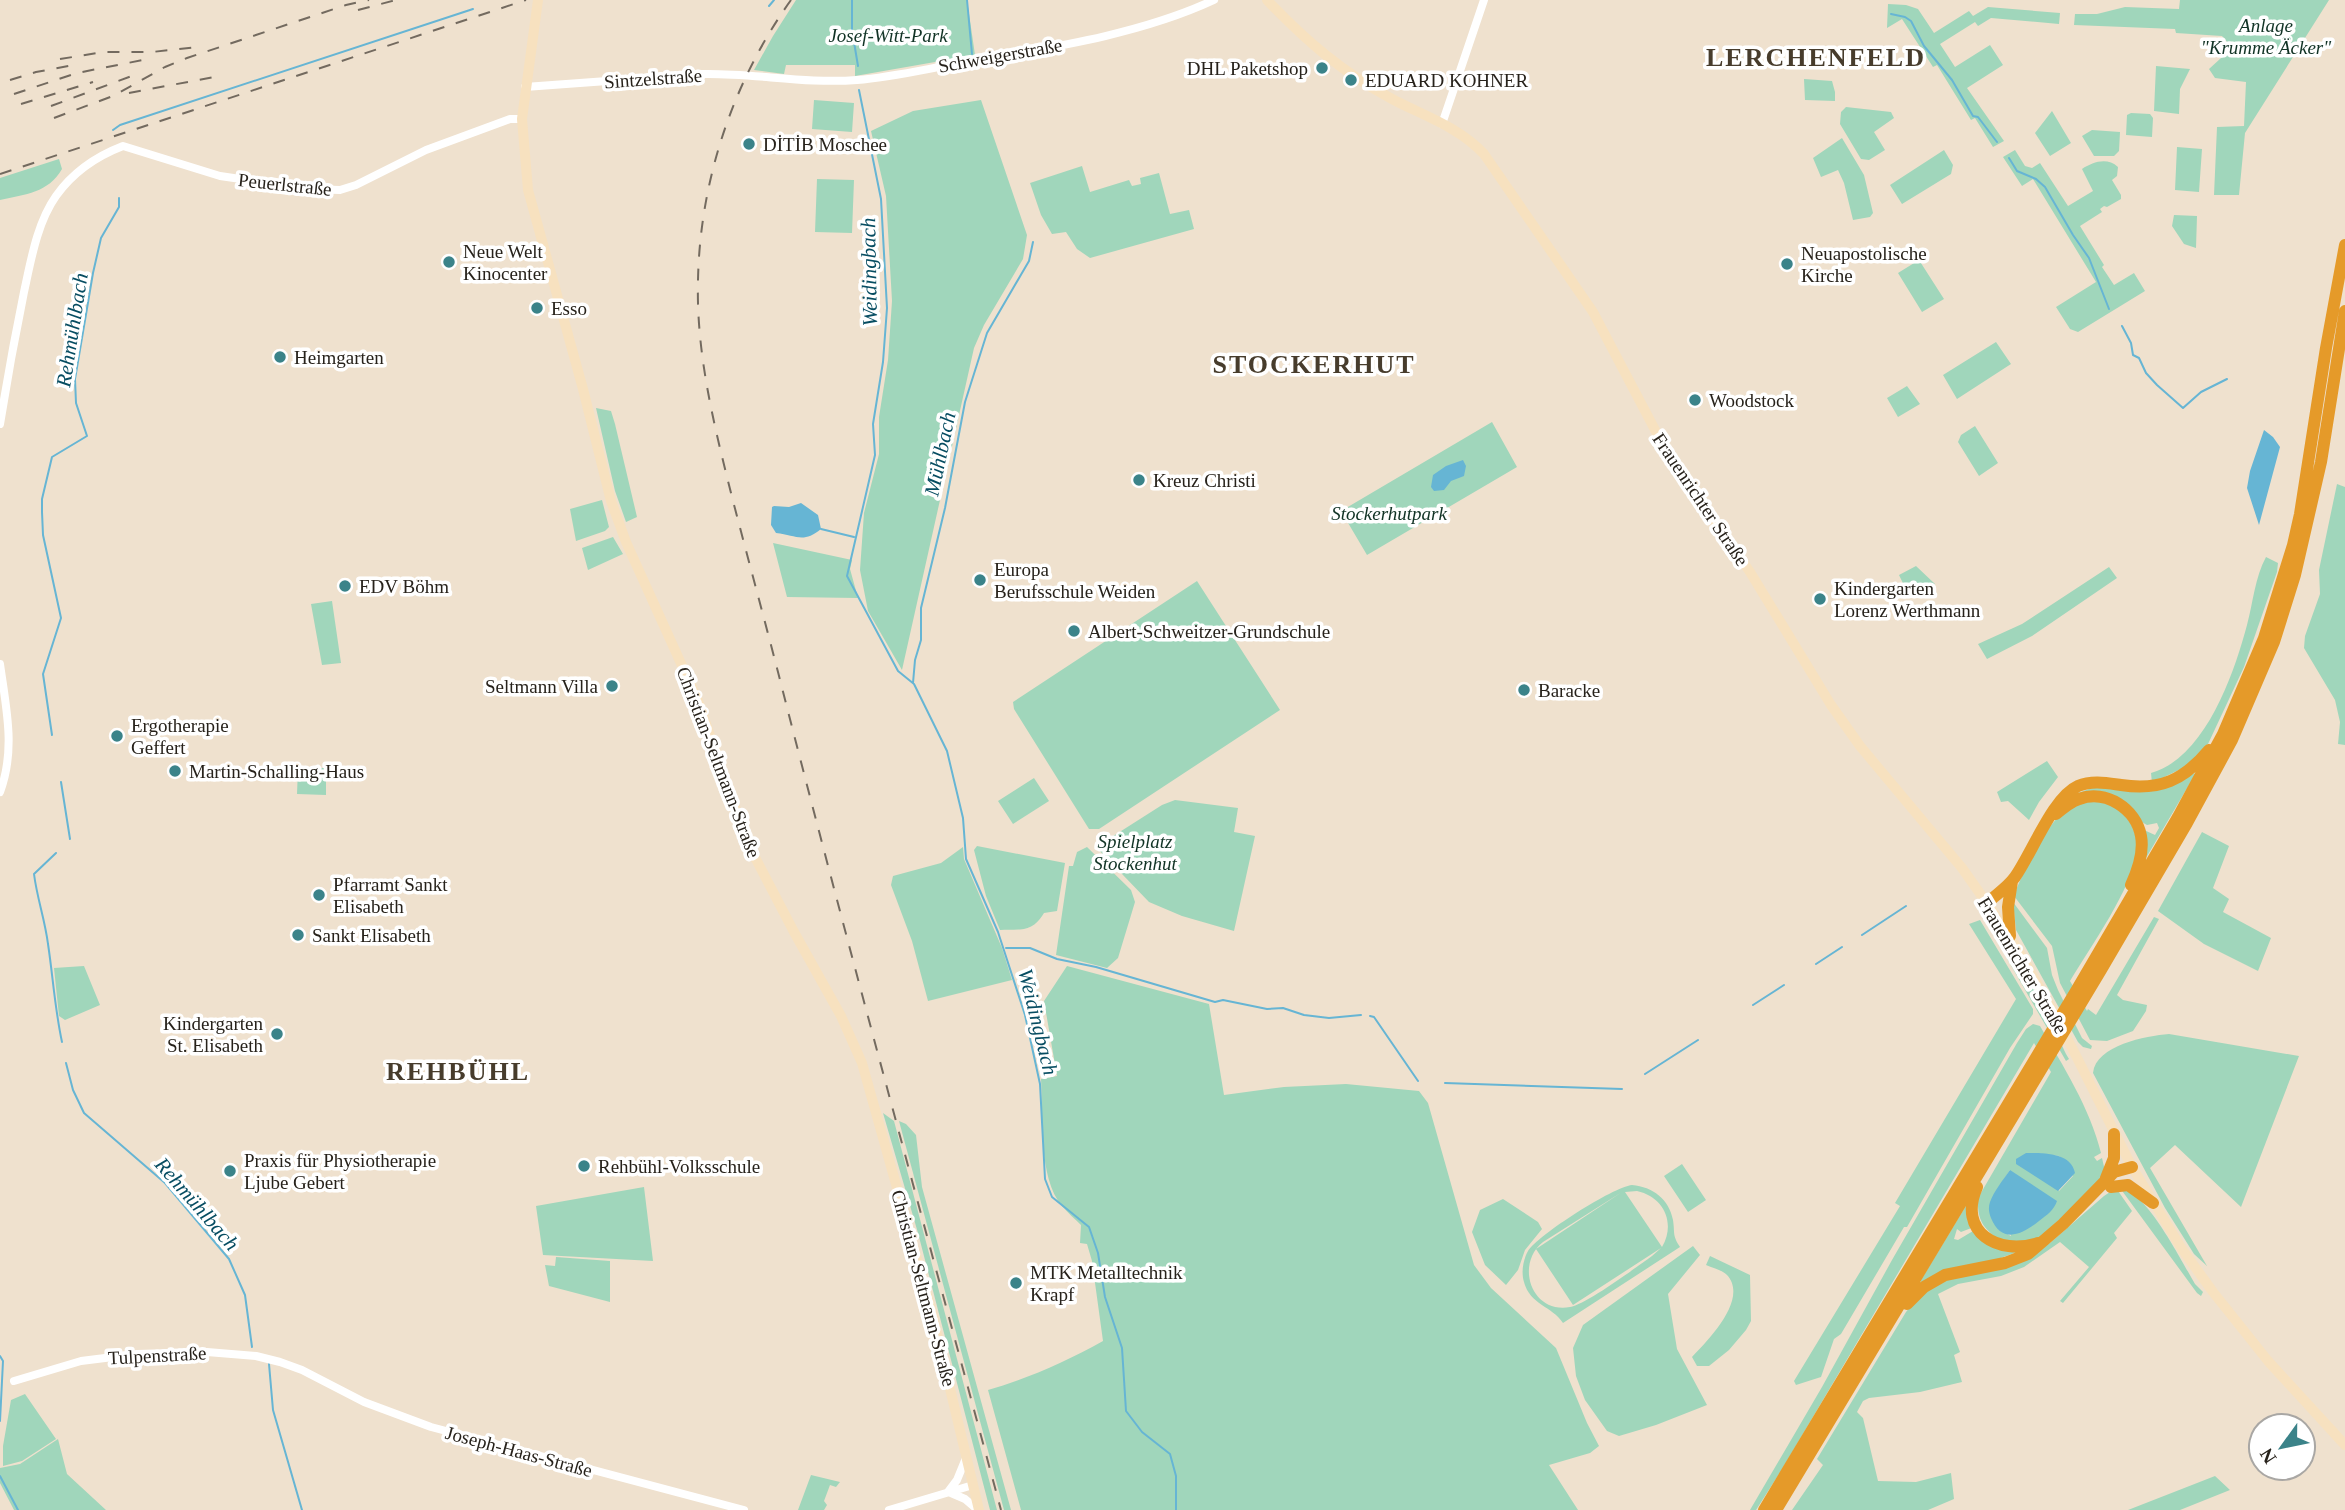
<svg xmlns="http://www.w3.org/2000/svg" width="2345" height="1510" font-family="Georgia,serif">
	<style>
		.green { fill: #a0d6bb; fill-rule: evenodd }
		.water { fill: #66b5d4 }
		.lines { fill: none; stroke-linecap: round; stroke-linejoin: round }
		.stream { stroke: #66b5d4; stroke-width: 2 }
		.tertiary { stroke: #fff; stroke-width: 8 }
		.secondary { stroke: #f7e1bf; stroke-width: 10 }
		.motorway { stroke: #e59a29; stroke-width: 12 }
		.rail { stroke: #736a5f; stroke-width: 2; stroke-dasharray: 12 12; stroke-linecap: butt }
		.poi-dot { fill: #3b8389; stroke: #fff; stroke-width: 2.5 }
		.labels { text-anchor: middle; stroke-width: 7; stroke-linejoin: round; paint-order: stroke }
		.park-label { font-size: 19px; font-style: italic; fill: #113325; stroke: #fff }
		.street-label { font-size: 19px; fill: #27221b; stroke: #fff }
		.poi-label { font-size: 19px; fill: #27221b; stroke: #fff; text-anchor: start }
		.water-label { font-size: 21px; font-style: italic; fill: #074d62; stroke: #fff }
		.district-label { font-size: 26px; font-weight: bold; letter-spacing: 2px; fill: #473c2c; stroke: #fff }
	</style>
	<rect width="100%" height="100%" fill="#efe1ce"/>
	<path class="green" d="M796 0H967L975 55 855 76V65H786L784 74 754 70 773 36Z
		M2180 0H2329L2245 133 2239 195H2214L2217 127 2244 126 2246 82 2215 78 2209 69 2232 48 2222 36 2176 33 2175 29 2074 25 2075 14H2097L2125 7 2179 9Z
		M1888 4 1906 5 1918 9 1934 33 1969 11 1973 16 1988 7 2060 13 2059 24 1991 18 1978 26 1975 22 1940 44 1955 67 1990 45 2003 65 1967 88 2004 141 1993 147 1975 118 1971 120 1937 65 1933 67 1902 19 1887 28Z
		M2156 66 2190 69 2180 89 2179 114 2154 111Z
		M1804 79 1832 81 1835 92V101L1805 100Z
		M814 100 854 103 852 132 812 129Z
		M981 100 1027 235 1023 259 984 325 974 348 902 670 868 611 860 570 864 513 879 454V417L888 360 892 301 886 196 871 131 913 111Z
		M1846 107 1891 112 1894 118 1874 132 1885 150 1869 160 1861 159 1840 124 1841 112Z
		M2052 111 2071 143 2050 156 2035 133Z
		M2131 113 2150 114 2153 118 2152 137 2126 135 2127 115Z
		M2092 130 2120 132 2119 151 2114 156H2094L2082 136Z
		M1842 138 1864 175 1873 213 1870 217 1853 220 1844 183 1838 170 1821 177 1813 158Z
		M2177 147 2202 149 2199 192 2175 190Z
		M1944 150 1953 165 1951 174 1902 204 1890 185Z
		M2015 150 2025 166 2032 168 2040 163 2068 206 2093 191 2082 169C2093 162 2107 157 2118 167L2117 176 2112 180 2121 195V199L2107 207 2104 206 2100 209 2102 212 2080 226 2104 265 2102 267 2114 285 2134 273 2145 291 2078 332 2070 329 2056 307 2096 282 2033 179 2022 186 2003 157Z
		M59 159 62 169C48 193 26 194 0 200V178Z
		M1082 166 1090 192 1129 180 1132 186 1141 184 1140 178 1159 173 1170 214 1189 210 1194 229 1090 258 1077 249 1066 232 1052 234 1041 215 1030 183Z
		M817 179 854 180 852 233 815 232Z
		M2174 215 2197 216 2196 248 2184 244 2172 226Z
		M1919 260 1944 299 1922 312 1898 273Z
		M1996 342 2011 364 1957 399 1943 375Z
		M1907 386 1920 404 1898 417 1887 398Z
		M596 408 611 411 615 424 637 517 626 522 615 491Z
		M1492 422 1517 467 1367 555 1341 511Z
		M1975 426 1998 463 1979 476 1958 442 1961 435Z
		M2337 484 2345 487V745L2338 744 2340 722 2335 700 2304 648 2305 636 2320 594 2319 570Z
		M602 500 609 527 605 531 576 541 570 509Z
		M613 537 623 554 588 570 582 548Z
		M773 543 852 560 850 569 858 598 787 597Z
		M2266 557 2278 563 2277 572 2244 667 2208 744 2195 762 2152 783 2151 773C2205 758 2234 674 2247 625 2253 603 2255 577 2266 557Z
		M1916 566 1935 584 1910 598 1899 575Z
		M2109 567 2117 578 2032 636 1987 659 1978 644 2022 624Z
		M1197 581 1280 710 1099 829H1089L1014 709 1013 702Z
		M332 601 341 663 322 665 311 604Z
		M2047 761 2058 777 2039 802 2029 820 2008 801 2001 802 1997 792Z
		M298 768H326V795L297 794Z
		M2196 773 2143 863 2144 830 2155 835 2159 828 2157 823 2147 825 2140 821 2130 806 2073 795 2094 787 2139 791Z
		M1034 778 1049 801 1013 824 998 801Z
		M1175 800 1238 808 1234 832 1255 836 1234 931 1182 916 1149 902 1096 847 1162 805Z
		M2087 801C2103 801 2114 804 2125 816 2133 824 2138 839 2137 851 2132 889 2091 946 2070 981L2087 1011 2088 1009 2096 1015 2154 917 2159 919 2117 995 2123 1000 2147 1005 2146 1011 2133 1031 2107 1041 2090 1040 2060 983 2052 946 2014 896C2020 877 2046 825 2062 814 2069 808 2079 805 2087 801Z
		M2202 832 2229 846 2213 888 2229 899 2223 912 2271 938 2258 971 2204 944 2158 911Z
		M977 846 1065 863 1057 911 1044 913C1032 933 1021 929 1000 930L986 896 974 850Z
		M963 847 964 859 1002 948 1012 980 928 1001 912 941 891 885 893 876 941 863Z
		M1087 847 1131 890 1135 902 1118 958 1107 968 1056 955 1069 866H1073L1077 852Z
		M2013 902 2047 948 2052 975 2058 990 2082 1038 2092 1046 2091 1049 2083 1047 2078 1042 2016 930Z
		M1980 920 2033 1009V1014L2010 1048 1907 1227H1904L1841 1334 1834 1339 1821 1377 1796 1385 1794 1381 1900 1206 1895 1203 2016 999 1969 924Z
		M1988 921C2012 938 2052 1024 2066 1054L2069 1059 2066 1061 1986 922Z
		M84 966 100 1005 65 1020 59 1016 54 968Z
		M1067 966 1209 1004 1224 1095 1284 1087 1346 1084 1419 1091 1428 1103 1474 1265 1491 1288 1556 1348 1587 1423 1599 1446 1590 1453 1549 1465 1578 1510H1021L988 1390C1027 1379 1067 1361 1103 1341L1092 1261 1087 1244 1080 1243 1081 1225C1075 1219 1068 1213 1062 1206 1038 1178 1043 1115 1041 1079L1057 1076 1044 1001Z
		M2033 1024 2040 1026C2063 1066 2090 1108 2101 1153L2094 1157 2097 1161 2102 1158 2105 1171 2097 1184 2044 1234 2032 1242H2001C1984 1228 1977 1222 1978 1198L2051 1072 2034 1043 1781 1471 1756 1510H1750L1822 1387 1892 1260 2017 1043 2026 1029ZM2034 1153 2059 1156 2073 1176 2059 1191ZM2010 1170 2011 1236 1998 1229 1997 1190Z
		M2169 1034 2299 1056 2241 1207 2175 1145 2150 1168 2207 1266 2194 1254 2165 1208 2093 1073C2096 1045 2146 1036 2169 1034Z
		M883 1113 894 1121 997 1510H990L918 1233Z
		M899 1121 906 1124 916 1135 922 1187 1011 1510H1004Z
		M1682 1164 1706 1200 1688 1212 1664 1176Z
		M1632 1185C1653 1187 1669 1199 1673 1220 1675 1233 1672 1235 1680 1247L1563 1323C1552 1306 1530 1305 1524 1282 1521 1272 1523 1260 1528 1251 1538 1235 1613 1187 1632 1185ZM1637 1191C1664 1197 1676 1223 1662 1247L1625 1192ZM1622 1192 1536 1249 1573 1305 1661 1248 1652 1256C1635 1268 1587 1304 1570 1307 1531 1314 1515 1264 1543 1242Z
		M644 1187 653 1261 543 1255 536 1206Z
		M2116 1188 2132 1211 2114 1233 2117 1238 2063 1303 2060 1301 2089 1267 2060 1242 2024 1267 2001 1276 1958 1284 1938 1294 1960 1352 1954 1355 1962 1382 1920 1392 1869 1398 1863 1401 1857 1412 1863 1418 1878 1481 1916 1482 1951 1473 1954 1499 1928 1510H1792L1823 1465 1817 1459 1906 1312 1919 1296 1933 1285 2050 1243 2104 1196Z
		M2120 1188C2146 1190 2182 1262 2195 1284L2203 1292 2201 1296 2197 1293Z
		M1503 1199 1538 1222 1542 1229 1525 1250 1518 1270 1506 1285 1485 1265 1472 1232 1480 1210Z
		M1970 1199 1974 1227 1961 1232 1957 1229 1954 1239 1958 1240 1973 1231 2020 1251 1918 1288 1921 1280Z
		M1693 1246 1700 1255 1668 1294 1677 1349 1707 1405 1656 1425 1619 1436 1607 1431 1585 1400 1576 1376 1573 1348 1583 1325Z
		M1710 1256 1750 1275 1751 1321 1746 1330 1729 1350 1709 1366H1697L1692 1357C1708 1340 1749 1299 1727 1275 1722 1270 1713 1268 1706 1265Z
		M556 1257 610 1261V1302L549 1286 545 1265 555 1266Z
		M25 1394 56 1439 22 1461 3 1466V1446L11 1400Z
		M58 1439 67 1474 106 1510H14L0 1483V1468L20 1464Z
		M811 1475 840 1482 836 1487 830 1485 824 1501 827 1505 824 1510H798Z
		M2215 1476 2230 1490 2180 1510H2128Z"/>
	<path class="water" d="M2264 430 2273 437 2280 447 2259 525 2247 488 2250 471Z
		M1463 460 1466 466 1464 476 1451 481 1444 490 1434 491 1431 487 1433 475 1446 466Z
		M801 503 818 515 821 529C803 544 796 535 776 533L771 525 772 507 774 506 789 507Z
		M2026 1153C2043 1153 2071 1152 2075 1173L2058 1191 2016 1164V1159Z
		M2010 1170 2057 1201C2054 1210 2047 1215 2039 1221 2023 1234 2002 1245 1991 1218 1989 1213 1988 1208 1990 1202 1994 1191 2003 1180 2010 1170Z"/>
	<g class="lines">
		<path class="stream" d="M852 0V30L858 66
			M967 0 972 54
			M769 6 774 0
			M1891 14 1905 17 1911 21 1924 46 1952 80 1973 116 1978 117 1997 142
			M859 90 881 199 887 308 883 362 873 424 875 455 847 576 898 671 914 684 947 751 963 818 966 859 998 932 1025 1015 1040 1084 1045 1179 1052 1197 1089 1227 1098 1253 1105 1297 1122 1348 1126 1411 1142 1432 1170 1454 1176 1476V1510
			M113 130 120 125 473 9
			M2009 158 2017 171 2036 179 2045 187 2073 235 2089 258 2109 309
			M2122 326 2131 343 2133 355 2139 358 2146 373 2157 385 2183 408 2201 392 2227 379
			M821 529 854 537
			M913 683 915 660 921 640V608L945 508 965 402 987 333 1029 261 1033 242
			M52 735 43 674 61 618 43 535 42 512V499L52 457 87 436 76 403 75 379 93 273 101 238 119 207V198
			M61 782 70 839
			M56 853 34 874C37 898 45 920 48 944 53 977 55 1010 62 1042
			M1862 935 1906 906
			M1006 948H1030L1057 959 1096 967 1215 1002 1223 1000 1267 1009 1283 1008 1304 1015 1329 1018 1361 1015
			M1816 964 1842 947
			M1753 1005 1784 985
			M1370 1016 1374 1017 1418 1081
			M66 1063 73 1090 84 1113 165 1183 229 1259 245 1295 252 1347
			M1645 1074 1698 1040
			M1445 1083 1622 1089
			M0 1356 3 1361 0 1421
			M269 1364 273 1410 302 1510
			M0 1476 18 1510"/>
		<path class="tertiary" d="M525 87 703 74C754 73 805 84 857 80 894 77 930 68 967 62 1048 48 1139 35 1214 0
			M1442 124 1484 0
			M0 424C7 380 15 336 24 292 31 260 37 223 56 196 73 172 97 156 123 146L220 176 309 189 340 190 356 185 426 150 510 119H522
			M0 664C6 708 16 749 0 792
			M14 1381 81 1361 137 1354 207 1352 256 1356 280 1362 302 1370 364 1402 431 1427 744 1510
			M948 1492 957 1480 966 1458
			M951 1493 965 1499 978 1510
			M889 1510 973 1485"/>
		<path class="secondary" d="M538 0 522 119 528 190 583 389 611 501 626 542 698 701 747 842 794 932 841 1016 862 1063 931 1309 979 1510
			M1267 0C1306 41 1342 72 1392 99 1424 116 1459 127 1484 154L1593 312 1664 447 1750 572 1831 705 1860 746 1962 868 2010 936 2057 1018 2132 1167 2182 1249 2213 1292 2268 1361 2345 1445"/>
		<path class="motorway" d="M2056 814C2063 808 2070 802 2079 799 2106 789 2136 809 2141 836 2144 852 2138 870 2131 885
			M1988 902C1997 894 2008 887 2015 877 2032 853 2053 797 2078 786 2092 780 2107 783 2121 785 2160 791 2184 780 2209 750
			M2010 936 2008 907 2012 881
			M2106 1178 2114 1158V1134
			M1977 1187C1957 1232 1998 1256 2038 1243
			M2111 1187 2128 1185 2153 1203
			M1907 1304 1924 1287 1945 1275 2005 1263 2028 1254 2063 1224 2114 1172 2132 1167
			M1764 1510 2076 991 2178 817 2223 734 2264 638 2293 545 2300 514 2326 348 2345 245
			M1776 1510 2101 970 2187 823 2232 740 2274 642 2295 575 2321 462 2345 311"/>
		<path class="rail" d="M791 0C733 81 700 180 698 280 696 354 714 425 732 497 747 555 763 614 778 672 849 952 926 1231 1001 1510
			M358 10 396 0
			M60 59 104 52H152L198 47
			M10 80 36 72 74 65
			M129 93 214 77
			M14 94 77 73 148 59
			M21 104 93 82
			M51 106 137 74
			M54 118 113 96 165 67 187 58 346 5 369 0
			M0 174 526 0"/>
	</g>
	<g class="poi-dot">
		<circle cx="1322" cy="68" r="7"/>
		<circle cx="1351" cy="80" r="7"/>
		<circle cx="749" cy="144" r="7"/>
		<circle cx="449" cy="262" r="7"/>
		<circle cx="1787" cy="264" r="7"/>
		<circle cx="537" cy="308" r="7"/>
		<circle cx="280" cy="357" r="7"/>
		<circle cx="1695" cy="400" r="7"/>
		<circle cx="1139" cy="480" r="7"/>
		<circle cx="980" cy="580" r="7"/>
		<circle cx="345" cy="586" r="7"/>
		<circle cx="1820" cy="599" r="7"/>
		<circle cx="1074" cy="631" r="7"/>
		<circle cx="612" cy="686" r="7"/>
		<circle cx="1524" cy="690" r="7"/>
		<circle cx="117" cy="736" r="7"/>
		<circle cx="175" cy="771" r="7"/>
		<circle cx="319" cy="895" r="7"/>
		<circle cx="298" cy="935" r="7"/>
		<circle cx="277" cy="1034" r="7"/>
		<circle cx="584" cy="1166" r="7"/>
		<circle cx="230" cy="1171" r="7"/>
		<circle cx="1016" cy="1283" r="7"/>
	</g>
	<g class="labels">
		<g class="park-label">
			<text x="2266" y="32">Anlage<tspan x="2266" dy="22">"Krumme Äcker"</tspan></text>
			<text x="888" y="42">Josef-Witt-Park</text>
			<text x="1389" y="520">Stockerhutpark</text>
			<text x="1135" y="848">Spielplatz<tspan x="1135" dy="22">Stockenhut</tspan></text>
		</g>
		<g class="street-label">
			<text transform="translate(1000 55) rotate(-10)" y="7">Schweigerstraße</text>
			<text transform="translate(653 78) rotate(-4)" y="7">Sintzelstraße</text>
			<text transform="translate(285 184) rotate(6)" y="7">Peuerlstraße</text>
			<text transform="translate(1701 499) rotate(56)" y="7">Frauenrichter Straße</text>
			<text transform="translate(719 762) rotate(69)" y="7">Christian-Seltmann-Straße</text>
			<text transform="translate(2023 965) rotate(59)" y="7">Frauenrichter Straße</text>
			<text transform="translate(924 1288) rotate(75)" y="7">Christian-Seltmann-Straße</text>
			<text transform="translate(157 1355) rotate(-3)" y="7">Tulpenstraße</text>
			<text transform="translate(519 1451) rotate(15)" y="7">Joseph-Haas-Straße</text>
		</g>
		<g class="poi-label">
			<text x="1308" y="75" text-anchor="end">DHL Paketshop</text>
			<text x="1365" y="87">EDUARD KOHNER</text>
			<text x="763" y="151">DİTİB Moschee</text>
			<text x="463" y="258">Neue Welt<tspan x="463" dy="22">Kinocenter</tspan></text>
			<text x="1801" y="260">Neuapostolische<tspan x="1801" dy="22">Kirche</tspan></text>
			<text x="551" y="315">Esso</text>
			<text x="294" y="364">Heimgarten</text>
			<text x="1709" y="407">Woodstock</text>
			<text x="1153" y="487">Kreuz Christi</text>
			<text x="994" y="576">Europa<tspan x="994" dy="22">Berufsschule Weiden</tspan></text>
			<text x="359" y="593">EDV Böhm</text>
			<text x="1834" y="595">Kindergarten<tspan x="1834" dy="22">Lorenz Werthmann</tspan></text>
			<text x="1088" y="638">Albert-Schweitzer-Grundschule</text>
			<text x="598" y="693" text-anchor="end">Seltmann Villa</text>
			<text x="1538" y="697">Baracke</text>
			<text x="131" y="732">Ergotherapie<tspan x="131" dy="22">Geffert</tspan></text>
			<text x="189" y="778">Martin-Schalling-Haus</text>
			<text x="333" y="891">Pfarramt Sankt<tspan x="333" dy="22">Elisabeth</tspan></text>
			<text x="312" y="942">Sankt Elisabeth</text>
			<text x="263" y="1030" text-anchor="end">Kindergarten<tspan x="263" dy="22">St. Elisabeth</tspan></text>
			<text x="244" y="1167">Praxis für Physiotherapie<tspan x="244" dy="22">Ljube Gebert</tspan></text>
			<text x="598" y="1173">Rehbühl-Volksschule</text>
			<text x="1030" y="1279">MTK Metalltechnik<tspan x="1030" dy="22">Krapf</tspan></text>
		</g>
		<g class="water-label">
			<text transform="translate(869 272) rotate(-91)" y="7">Weidingbach</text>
			<text transform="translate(72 330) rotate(-81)" y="7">Rehmühlbach</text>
			<text transform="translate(940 454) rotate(-78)" y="7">Mühlbach</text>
			<text transform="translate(1038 1022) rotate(76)" y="7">Weidingbach</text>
			<text transform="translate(197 1204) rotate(49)" y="7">Rehmühlbach</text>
		</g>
		<g class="district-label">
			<text x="1816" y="66">LERCHENFELD</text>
			<text x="1314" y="373">STOCKERHUT</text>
			<text x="458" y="1080">REHBÜHL</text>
		</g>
	</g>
	<g transform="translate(2282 1447) rotate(237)"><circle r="33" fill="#ffffff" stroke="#a9a7a4" stroke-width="2"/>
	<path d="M0-5L12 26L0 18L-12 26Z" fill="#3b8389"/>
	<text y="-10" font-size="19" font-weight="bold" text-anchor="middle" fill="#27221b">N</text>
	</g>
</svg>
